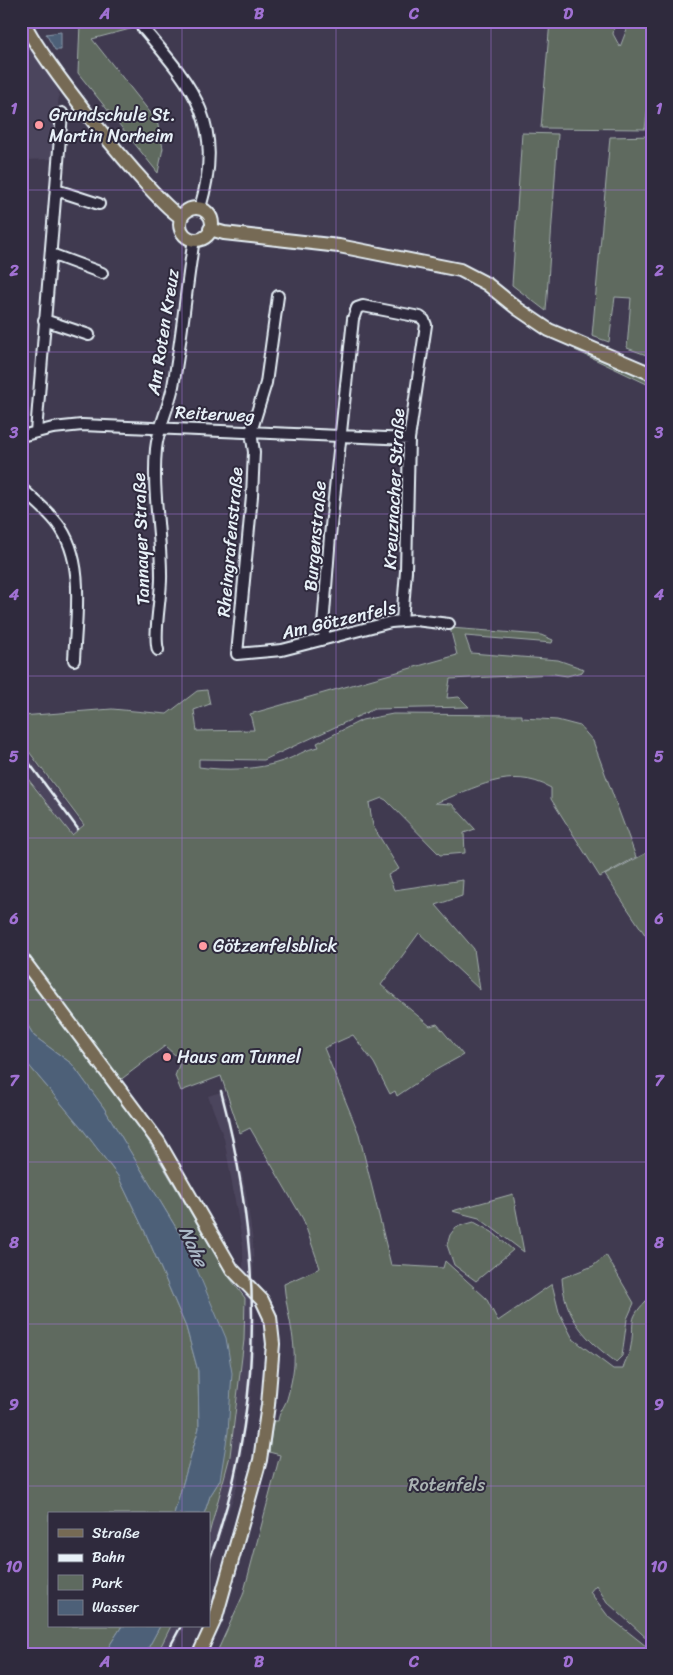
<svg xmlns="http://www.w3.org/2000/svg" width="673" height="1675" font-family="Sriracha,sans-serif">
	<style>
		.built { fill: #4c455d }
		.green { fill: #5e6a5f; stroke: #a3aeac }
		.water { fill: #4d6078; stroke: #8b9aab }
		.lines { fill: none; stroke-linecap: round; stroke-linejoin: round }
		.minor-casing { stroke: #e8f1f8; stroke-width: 14 }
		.major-casing { stroke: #e8f1f8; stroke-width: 16 }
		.minor { stroke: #2f2a3d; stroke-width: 10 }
		.major { stroke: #766a54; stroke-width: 12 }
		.rail { stroke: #e8f1f8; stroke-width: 2.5 }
		.grid { fill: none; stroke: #a171d3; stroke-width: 1; stroke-opacity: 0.55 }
		.poi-dot { fill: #ff9aa2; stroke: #2f2a3d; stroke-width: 2 }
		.labels { text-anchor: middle; stroke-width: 4; stroke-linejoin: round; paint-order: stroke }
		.poi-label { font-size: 18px; fill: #e8f1f8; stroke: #2f2a3d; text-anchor: start }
		.street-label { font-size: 18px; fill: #e8f1f8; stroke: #2f2a3d }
		.park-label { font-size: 18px; fill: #aab4b3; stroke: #2f2a3d }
		.water-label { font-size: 19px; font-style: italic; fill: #aab7c5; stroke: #2f2a3d }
		.neatline { fill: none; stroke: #a171d3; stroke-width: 2 }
		.grid-label { font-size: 16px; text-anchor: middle; font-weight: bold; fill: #a171d3 }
	</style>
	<rect width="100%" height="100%" fill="#403a50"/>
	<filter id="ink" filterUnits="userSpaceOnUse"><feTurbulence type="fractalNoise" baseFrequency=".02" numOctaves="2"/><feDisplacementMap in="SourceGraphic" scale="10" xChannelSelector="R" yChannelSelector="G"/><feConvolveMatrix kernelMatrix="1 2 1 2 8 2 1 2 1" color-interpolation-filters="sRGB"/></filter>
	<g filter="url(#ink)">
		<path class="built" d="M21 33 59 92 54 159 21 160Z
			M21 744 82 825 72 835 21 768Z
			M224 1091 246 1192 253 1242 255 1338 251 1394 237 1486 209 1570V1534L230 1456 244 1340 243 1246 224 1138 208 1096Z
			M171 1626H185L171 1654H157Z"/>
		<path class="green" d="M92 21H129L134 28 92 39 157 121 163 148 158 173 78 73 80 23Z
			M550 21H615L613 34 620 47 630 21H652V76L645 129 541 128Z
			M522 133 558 134 546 311 512 285Z
			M652 136V357L627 348 631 298 615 297 609 342 592 336 610 137Z
			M575 350 652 380V387L649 385Z
			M450 628 541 635 553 640 552 643 465 636 471 653 558 660 584 669 582 672 567 676 554 674 450 679 447 698 459 697 469 707 374 709 264 760 199 759V767C226 771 257 770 283 761 296 757 305 749 319 747L317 743 362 720 393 714 522 715V718L557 720 580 726 593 741 636 857 600 877 551 799V788C510 765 475 789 435 803L452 804 475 829 464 833 465 853 440 855 386 800 382 798 369 803 373 826 399 869 388 875 394 890 463 880 462 896 436 905 474 949 480 990 419 933 381 985 430 1026 437 1024 463 1055 434 1071 397 1096 395 1091 390 1094 374 1063 353 1035 324 1048 359 1134 391 1265 443 1268 445 1261 486 1298 498 1321 552 1284 559 1312 573 1339 613 1369H623C624 1362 628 1357 630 1351 637 1318 624 1322 652 1295V1643L607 1602 596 1585 590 1592 608 1616 646 1646 652 1647V1654H216L243 1595 280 1455 269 1452 273 1421H278C279 1412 284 1408 287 1399 290 1389 293 1375 294 1365 296 1336 286 1311 284 1284L320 1268 303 1219 250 1128 240 1133 221 1076 181 1091 175 1076 179 1065 176 1056 165 1046 119 1081 21 948V770L72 835 84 825 21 741V716L112 709 167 714 197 691 207 690 210 704 194 710 197 731 254 730 250 714 457 655Z
			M652 850V945L605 875Z
			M21 970 144 1134 226 1273 245 1298 244 1340 230 1456 209 1534V1514H204L210 1496 220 1480 205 1293 187 1246 104 1108 72 1064 34 1036 21 1014Z
			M21 1056 81 1127 118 1176 146 1234 186 1327 198 1371 199 1428 174 1514H49V1626H122L104 1654H21Z
			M513 1194 524 1252 479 1218 452 1211Z
			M474 1222 492 1232 513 1250 476 1281 454 1265 447 1245 450 1235 456 1227Z
			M606 1255 634 1303 627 1319 622 1356 616 1362C586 1340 564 1317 562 1278L593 1266Z
			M160 1626H171L157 1654H145Z"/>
		<path class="water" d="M61 32V50H55L46 34Z
			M21 1014 34 1036 72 1064 104 1108 187 1246 226 1338 232 1373 228 1432 220 1480 210 1496 204 1514H174L199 1428 198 1371 186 1327 146 1234 118 1176 81 1127 21 1056Z
			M122 1626H160L145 1654H104Z"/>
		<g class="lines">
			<defs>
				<path id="minor" d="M137 21C191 85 226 119 200 208
					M56 190 99 204
					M51 254 102 273
					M278 296 266 383 251 432 254 452 252 496 237 654 282 650 391 622 415 620 449 624
					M44 320 89 335
					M36 432 62 113
					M21 436 53 428 82 425 409 439
					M21 488C33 499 47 510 57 523 86 559 76 617 74 660
					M325 639 323 626 330 536 353 319 357 308 363 306 420 317 424 320 426 325 409 439 406 571 402 621
					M158 650C153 633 162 595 161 574 161 532 152 491 156 449 158 427 169 408 173 386 182 338 186 288 194 239"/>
				<path id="major" d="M24 21C31 48 156 205 181 217
					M180 224a16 16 0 1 1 32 0a16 16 0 1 1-32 0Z
					M210 229 224 233 339 246 460 270 487 284 518 309 549 330 652 374
					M21 957 158 1141 232 1269 262 1300 270 1317 273 1344 268 1405 260 1460 216 1617 199 1654"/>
			</defs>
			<use href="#minor" class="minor-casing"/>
			<use href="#major" class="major-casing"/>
			<use href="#minor" class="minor"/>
			<use href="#major" class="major"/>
			<path class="rail" d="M21 752 78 829
				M209 1561C266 1408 262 1247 221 1091
				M166 1654 181 1626"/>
		</g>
	</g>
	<path class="grid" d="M182 21V1514M336 21V1654M491 21V1654M21 190H652M21 352H652M21 514H652M21 676H652M21 838H652M21 1000H652M21 1162H652M21 1324H652M21 1486H652M182 1626V1654"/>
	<g class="poi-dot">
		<circle cx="39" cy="125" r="5"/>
		<circle cx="203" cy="946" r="5"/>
		<circle cx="167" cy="1057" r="5"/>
	</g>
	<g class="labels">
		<g class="poi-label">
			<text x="49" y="121">Grundschule St.<tspan x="49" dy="21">Martin Norheim</tspan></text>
			<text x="213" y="952">Götzenfelsblick</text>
			<text x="177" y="1063">Haus am Tunnel</text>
		</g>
		<g class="street-label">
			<text transform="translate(163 332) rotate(-81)" y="6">Am Roten Kreuz</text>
			<text transform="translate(215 414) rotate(3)" y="6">Reiterweg</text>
			<text transform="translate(394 489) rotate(-87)" y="6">Kreuznacher Straße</text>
			<text transform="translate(315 536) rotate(-85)" y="6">Burgenstraße</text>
			<text transform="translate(141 539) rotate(-92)" y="6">Tannayer Straße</text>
			<text transform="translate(230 542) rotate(-85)" y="6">Rheingrafenstraße</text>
			<text transform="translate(339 620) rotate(-13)" y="6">Am Götzenfels</text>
		</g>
		<g class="park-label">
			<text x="447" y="1491">Rotenfels</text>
		</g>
		<g class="water-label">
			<text transform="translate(194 1246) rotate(65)" y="7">Nahe</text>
		</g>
	</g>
	<rect width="673" height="1675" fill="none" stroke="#2f2a3d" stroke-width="55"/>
	<rect x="48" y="1512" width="162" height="115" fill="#2f2a3d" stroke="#797a88"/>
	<rect x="58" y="1529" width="25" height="8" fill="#766a54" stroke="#797a88"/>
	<text x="92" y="1538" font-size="15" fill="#e8f1f8">Straße</text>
	<rect x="58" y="1554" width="25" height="8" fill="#e8f1f8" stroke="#797a88"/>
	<text x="92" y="1562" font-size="15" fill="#e8f1f8">Bahn</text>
	<rect x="58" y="1575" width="25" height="15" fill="#5e6a5f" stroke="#797a88"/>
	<text x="92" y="1588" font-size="15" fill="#e8f1f8">Park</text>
	<rect x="58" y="1600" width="25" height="15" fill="#4d6078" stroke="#797a88"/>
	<text x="92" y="1612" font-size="15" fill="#e8f1f8">Wasser</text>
	<rect x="28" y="28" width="618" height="1620" class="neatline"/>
	<g class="grid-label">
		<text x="105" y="19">A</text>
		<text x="259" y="19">B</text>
		<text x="414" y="19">C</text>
		<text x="568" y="19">D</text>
		<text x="14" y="114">1</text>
		<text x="659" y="114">1</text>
		<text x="14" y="276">2</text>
		<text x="659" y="276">2</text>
		<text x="14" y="438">3</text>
		<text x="659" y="438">3</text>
		<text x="14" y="600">4</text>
		<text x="659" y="600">4</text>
		<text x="14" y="762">5</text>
		<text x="659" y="762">5</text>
		<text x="14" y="924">6</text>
		<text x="659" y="924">6</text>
		<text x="14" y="1086">7</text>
		<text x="659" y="1086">7</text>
		<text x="14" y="1248">8</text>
		<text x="659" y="1248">8</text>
		<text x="14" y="1410">9</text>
		<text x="659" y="1410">9</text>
		<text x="14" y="1572">10</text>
		<text x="659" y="1572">10</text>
		<text x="105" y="1667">A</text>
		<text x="259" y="1667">B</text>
		<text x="414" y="1667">C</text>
		<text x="568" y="1667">D</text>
	</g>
</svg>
